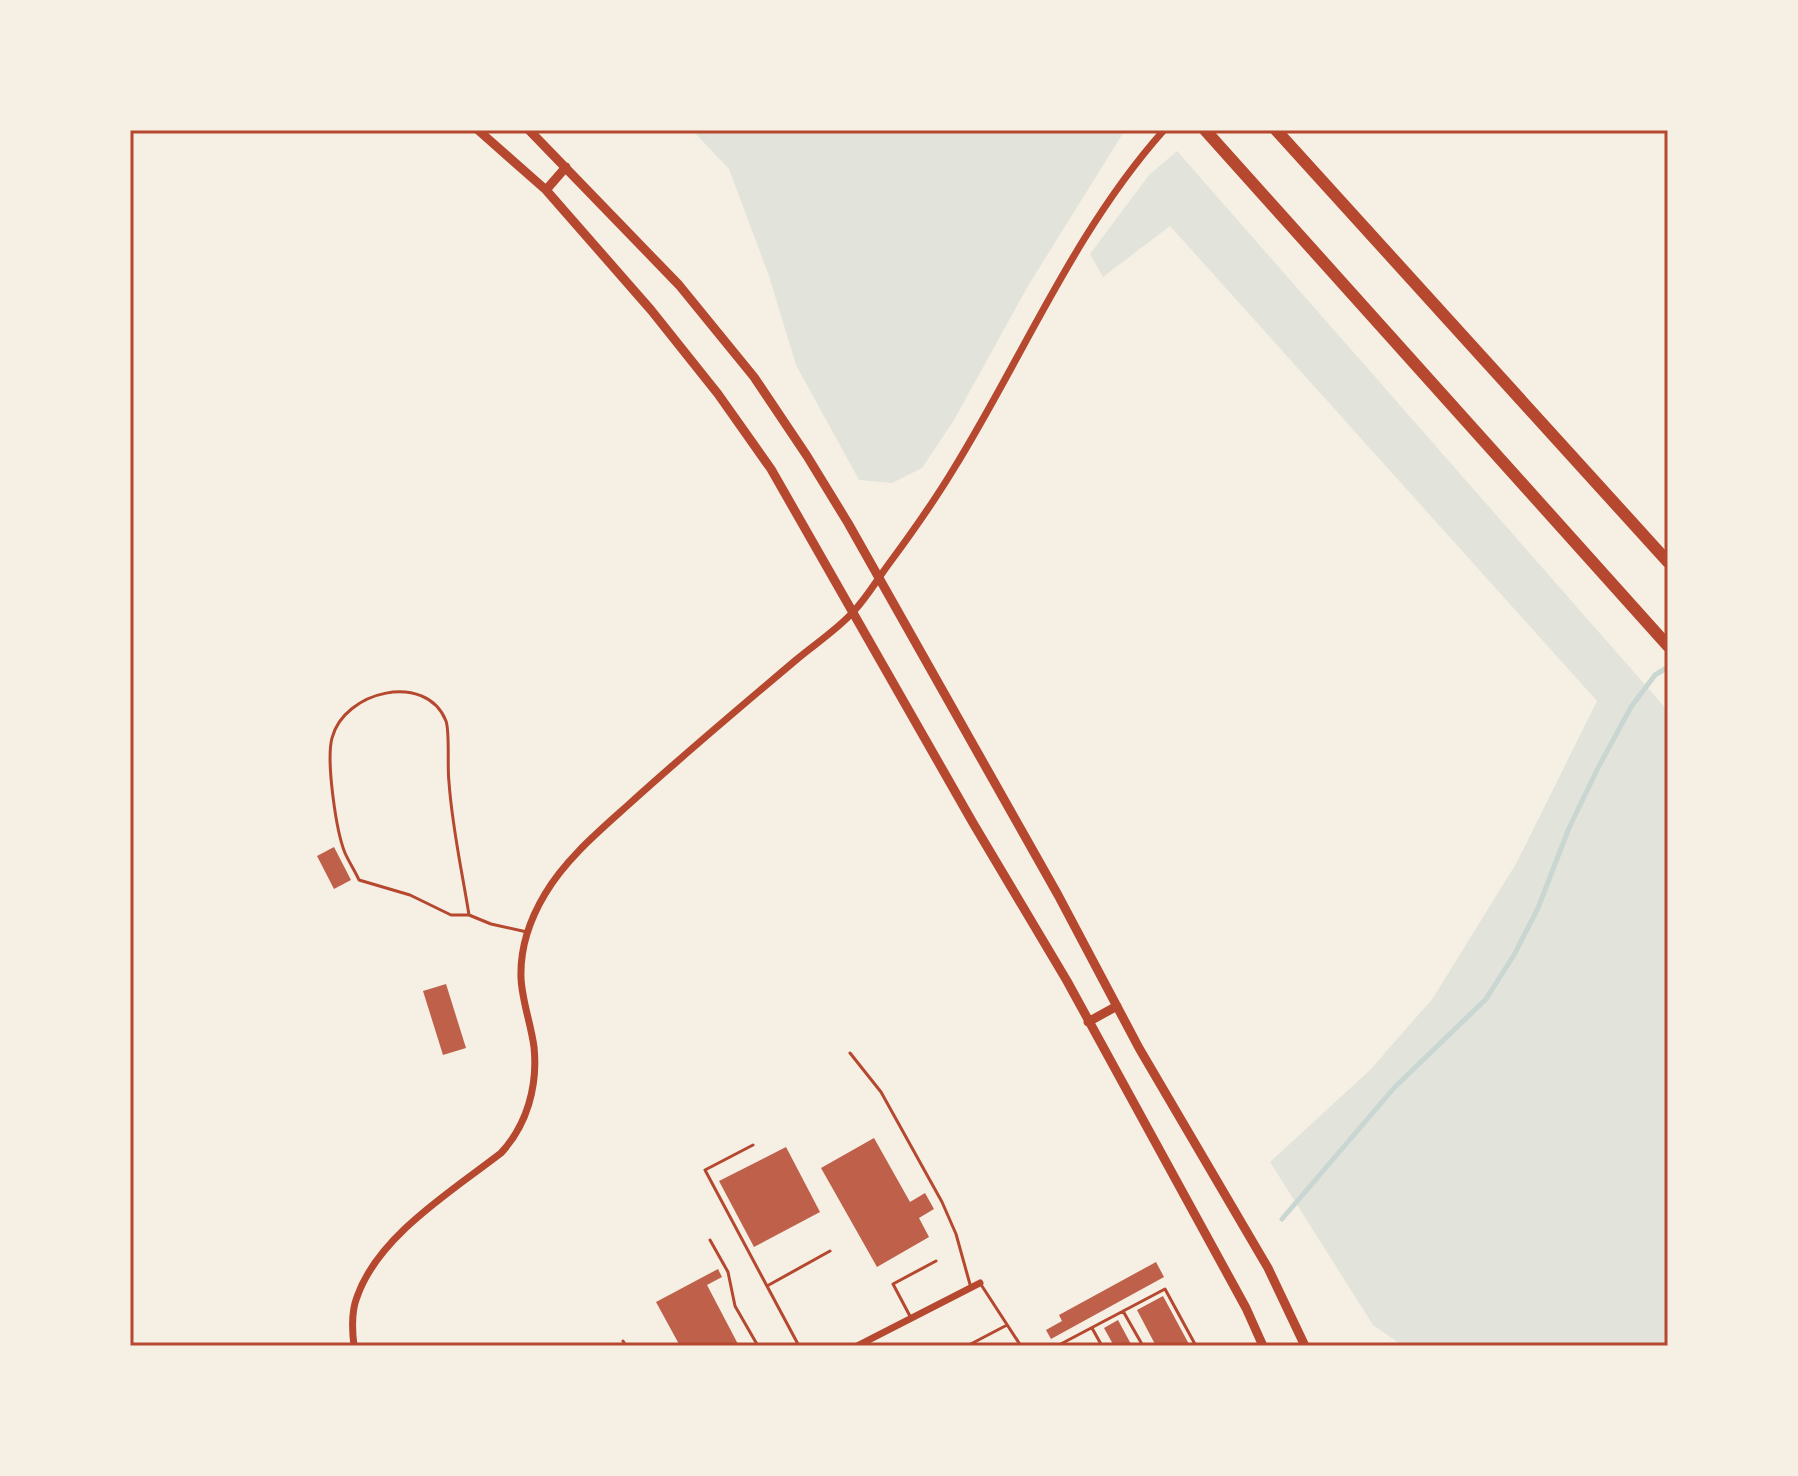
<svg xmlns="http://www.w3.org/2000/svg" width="1798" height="1476" font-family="Poppins,sans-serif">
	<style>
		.green { fill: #e2e4dc }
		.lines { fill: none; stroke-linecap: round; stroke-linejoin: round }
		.stream { stroke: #c9d6d2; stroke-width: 5 }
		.building { fill: #bf614a }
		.service { stroke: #b5482f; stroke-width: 3 }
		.minor { stroke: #b5482f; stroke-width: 7 }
		.secondary { stroke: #b5482f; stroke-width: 9 }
		.motorway { stroke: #b5482f; stroke-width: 12 }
		.neatline { fill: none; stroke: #b5482f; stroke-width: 3 }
	</style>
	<rect width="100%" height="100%" fill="#f6efe4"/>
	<path class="green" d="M692 130H1125L1028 286 954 420 922 468 892 483 859 480 796 365 769 276 729 169Z
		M1177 151 1668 711V1346H1403L1373 1325 1270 1162 1370 1070 1433 998 1517 862 1597 701 1170 226 1103 277 1090 254 1149 175Z"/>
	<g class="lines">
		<path class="stream" d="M1282 1219 1394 1088 1486 999 1514 955 1538 908 1569 828 1598 768 1631 707 1655 675 1668 667"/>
	</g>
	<path class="building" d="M334 847 351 880 334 889 317 856Z
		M446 984 466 1048 443 1055 423 991Z
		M874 1138 910 1202 925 1193 934 1209 919 1218 929 1237 877 1267 821 1168Z
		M786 1147 820 1212 754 1247 719 1181Z
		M1156 1262 1164 1277 1051 1339 1046 1330 1062 1321 1059 1315Z
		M718 1269 722 1277 707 1285 739 1346H680L656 1302Z
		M1163 1296 1190 1346H1156L1137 1310Z
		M1118 1320 1132 1346H1114L1104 1328Z"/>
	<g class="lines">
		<path class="service" d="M469 915C462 871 452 827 449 782 447 768 450 732 446 721 426 671 344 691 332 738 326 761 336 831 345 853 349 862 355 871 359 880L410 895 451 915H469L491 924 527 932
			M850 1053 881 1092 942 1202 956 1234 971 1288
			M753 1145 705 1170 799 1346
			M710 1240 728 1272 735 1306 758 1346
			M980 1283 1021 1346
			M767 1286 830 1251
			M1123 1311 1143 1346
			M911 1318 893 1284 936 1261
			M1092 1328 1102 1346
			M623 1341 626 1346
			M967 1346 1007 1325
			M1057 1346 1165 1289 1196 1346"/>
		<path class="minor" d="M354 1346C352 1330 351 1312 357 1297 378 1236 452 1191 501 1153 527 1125 538 1086 534 1047 531 1024 522 1001 521 978 520 949 530 919 545 894 565 860 598 832 627 806 682 756 739 708 796 660 815 644 838 629 854 611 867 597 877 580 888 565 911 534 933 503 953 470 1023 357 1074 231 1164 130
			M857 1346 980 1283"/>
		<path class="secondary" d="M478 130 546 190 651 310 718 394 771 469 973 823 1067 981 1246 1308 1263 1346
			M529 130 679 285 754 377 807 456 848 523 1058 895 1139 1048 1268 1268 1305 1346
			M546 190 566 167
			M1088 1022 1117 1006"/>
		<path class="motorway" d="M1205 130 1668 646
			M1276 130 1668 562"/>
	</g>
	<rect width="1798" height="1476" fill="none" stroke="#f6efe4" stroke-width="264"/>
	<rect x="132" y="132" width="1534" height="1212" class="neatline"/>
</svg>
